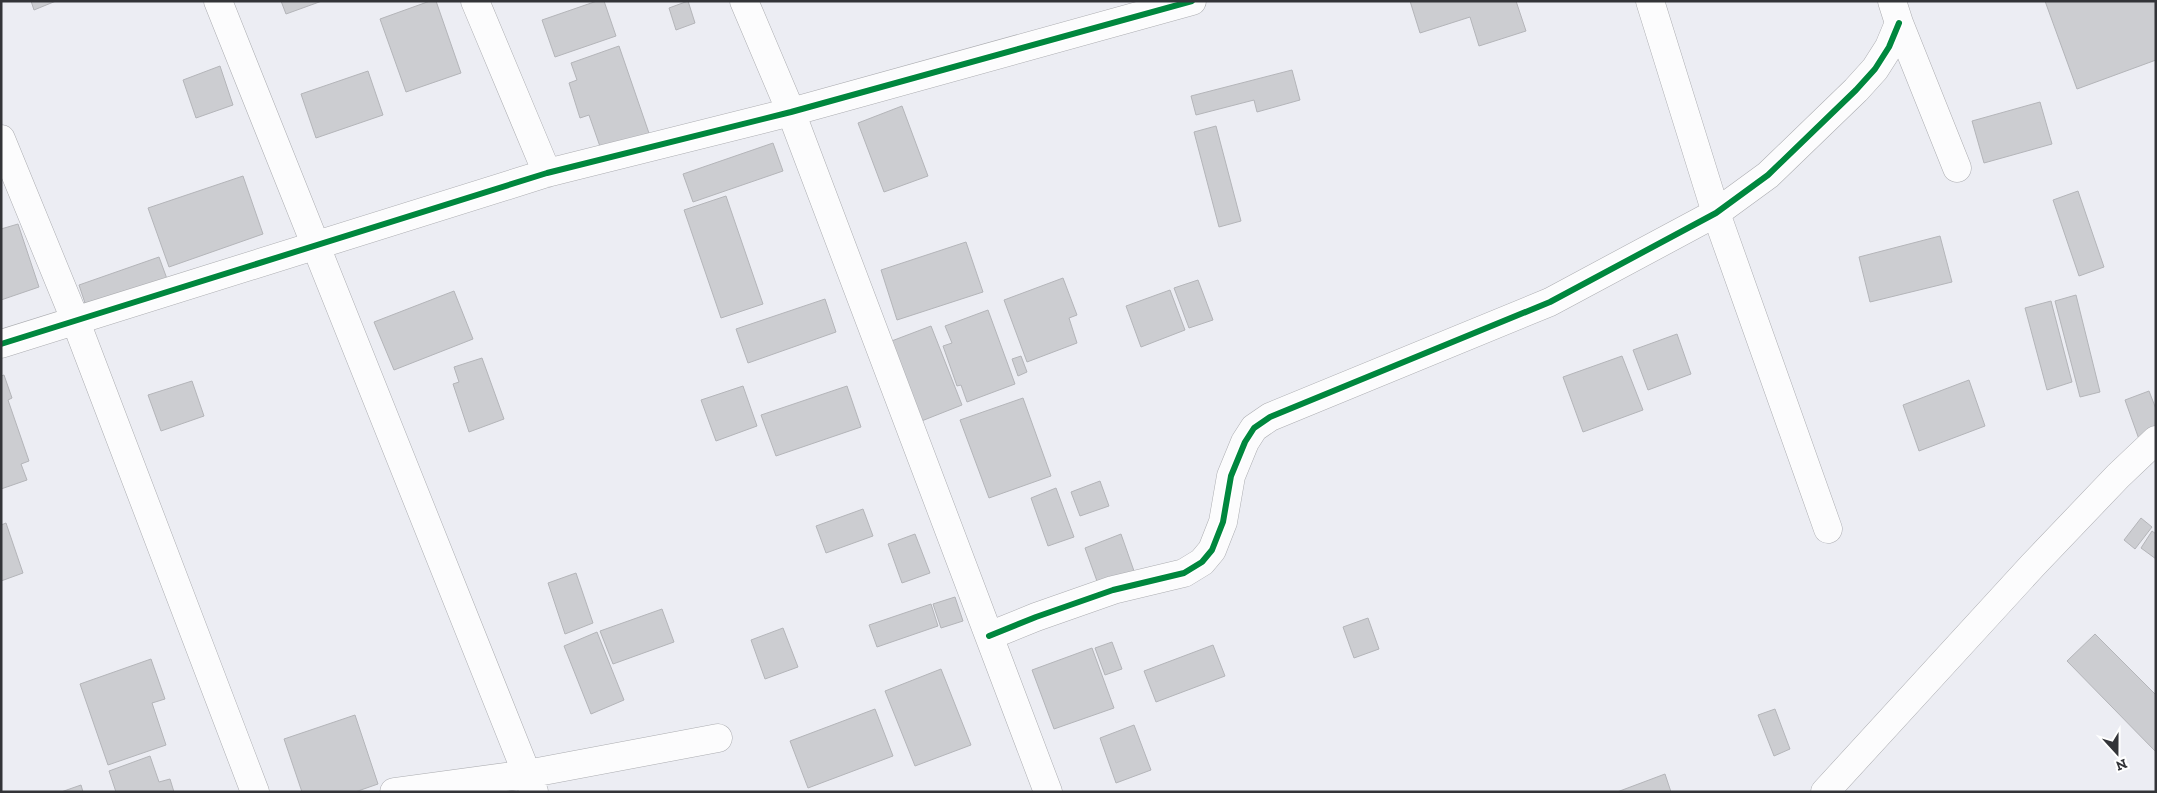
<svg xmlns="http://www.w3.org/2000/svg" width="2157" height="793" font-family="'Zilla Slab',serif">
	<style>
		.building { fill: #cccdd1; stroke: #b4b5b9 }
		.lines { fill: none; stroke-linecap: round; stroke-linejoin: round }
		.minor-casing { stroke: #acadb1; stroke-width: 29 }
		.minor { stroke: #fcfcfd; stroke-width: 28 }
		.cycleway-casing { stroke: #fff; stroke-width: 9 }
		.cycleway { stroke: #00873e; stroke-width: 6 }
	</style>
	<rect width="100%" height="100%" fill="#ecedf3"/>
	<path class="building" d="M31 1H56L34 10Z
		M281 1H322L286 14Z
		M430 1H436L461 73 406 92 380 19Z
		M597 1H604L616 36 555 57 542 20Z
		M688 1 695 23 676 30 669 8Z
		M1410 1H1516L1526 31 1479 46 1470 17 1420 33Z
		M2045 1H2155L2156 60 2077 89Z
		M619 46 651 139 603 155 589 115 580 118 569 83 577 80 571 63Z
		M220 66 233 105 196 118 183 80Z
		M1292 70 1300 100 1257 112 1254 100 1196 115 1191 96Z
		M368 71 383 115 316 138 301 94Z
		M2040 102 2052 144 1984 163 1972 121Z
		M902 106 928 176 884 192 858 123Z
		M1216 126 1241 221 1219 227 1194 132Z
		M773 143 783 171 693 202 683 174Z
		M243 176 263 234 169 267 148 208Z
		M2078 191 2104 267 2079 276 2053 200Z
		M726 196 763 304 721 318 684 210Z
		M18 224 39 287 1 300V229Z
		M1940 236 1952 282 1870 302 1859 257Z
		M966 242 983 292 897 320 881 270Z
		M159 257 170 287 89 315 79 285Z
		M1063 278 1077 315 1069 318 1077 343 1027 362 1004 300Z
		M1198 280 1213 320 1189 328 1174 288Z
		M1170 290 1185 330 1141 347 1126 306Z
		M454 291 473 339 394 370 374 322Z
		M2076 295 2100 392 2080 397 2055 301Z
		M825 299 836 332 748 363 736 329Z
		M2051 301 2072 382 2047 390 2025 308Z
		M988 310 1015 384 967 402 961 385 957 386 943 346 952 343 945 326Z
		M931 326 962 405 919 422 889 342Z
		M1677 334 1691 374 1648 390 1633 350Z
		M1021 356 1027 372 1018 376 1012 359Z
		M1622 356 1643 410 1583 432 1563 377Z
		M482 358 504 419 469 432 453 384 459 382 454 367Z
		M4 375 12 398 8 400 29 461 21 464 27 480 1 489V376Z
		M1969 380 1985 426 1919 451 1903 405Z
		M192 381 204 416 161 431 148 395Z
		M743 386 757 426 716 441 701 400Z
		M847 386 861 427 776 456 761 415Z
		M2149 391 2156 409V429L2140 442 2125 400Z
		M1023 398 1051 476 989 498 960 420Z
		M1100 481 1109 506 1080 516 1071 492Z
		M1056 488 1074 537 1048 546 1031 498Z
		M863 509 873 536 826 553 816 526Z
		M2141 518 2152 527 2135 549 2124 540Z
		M6 523 23 573 1 581V525Z
		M2152 531 2156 534V559L2141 548Z
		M915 534 930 573 902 583 888 544Z
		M1121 534 1134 571 1098 584 1085 548Z
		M576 573 593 623 565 634 548 583Z
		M955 597 963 621 941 628 933 604Z
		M931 604 938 626 877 647 869 625Z
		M662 609 674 642 613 664 600 631Z
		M1368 618 1379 649 1354 658 1343 627Z
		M783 628 798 667 765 679 751 640Z
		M597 632 624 700 591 714 564 646Z
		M2095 634 2156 695V752L2067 661Z
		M1112 642 1122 669 1105 675 1095 648Z
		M1213 645 1225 676 1156 702 1144 671Z
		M1092 648 1114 708 1054 729 1032 670Z
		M151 659 165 699 152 703 166 745 108 765 80 684Z
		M941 669 971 745 915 766 885 691Z
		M875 709 893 756 808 788 790 741Z
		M1775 709 1790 749 1774 756 1758 715Z
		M355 715 378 784 355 792H302L284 739Z
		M1134 725 1151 770 1116 783 1100 738Z
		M150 756 159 782 170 779 174 792H116L109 771Z
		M1665 774 1671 792H1617Z
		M81 785 83 792H61Z"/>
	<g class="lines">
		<defs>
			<path id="minor" d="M218 1 534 792
				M475 1 547 173
				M744 1 791 112 1048 792
				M1650 1 1716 213 1828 529
				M1892 1 1899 23 1957 168
				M1 139 76 322 255 792
				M1 344 547 173 791 112 1192 1
				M989 636 1036 617 1113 590 1184 573 1202 562 1212 550 1223 522 1231 476 1245 442 1254 428 1270 417 1550 302 1716 213 1768 175 1856 90 1875 69 1889 47 1899 23
				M394 792 527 774 718 738
				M1825 792 2033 565 2118 476 2156 440"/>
		</defs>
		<use href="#minor" class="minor-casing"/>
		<use href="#minor" class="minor"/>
		<defs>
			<path id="cycleway" d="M1 344 547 173 791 112 1192 1
				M989 636 1036 617 1113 590 1184 573 1202 562 1212 550 1223 522 1231 476 1245 442 1254 428 1270 417 1550 302 1716 213 1768 175 1856 90 1875 69 1889 47 1899 23"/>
		</defs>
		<use href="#cycleway" class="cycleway-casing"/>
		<use href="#cycleway" class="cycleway"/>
	</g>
	<rect width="2157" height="793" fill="none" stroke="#333438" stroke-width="5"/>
	<g transform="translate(2117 753) rotate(159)" stroke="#ffffff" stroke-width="4" paint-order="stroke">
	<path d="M0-4L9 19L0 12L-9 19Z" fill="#333438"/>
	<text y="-8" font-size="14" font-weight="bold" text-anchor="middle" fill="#333438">N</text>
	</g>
</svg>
